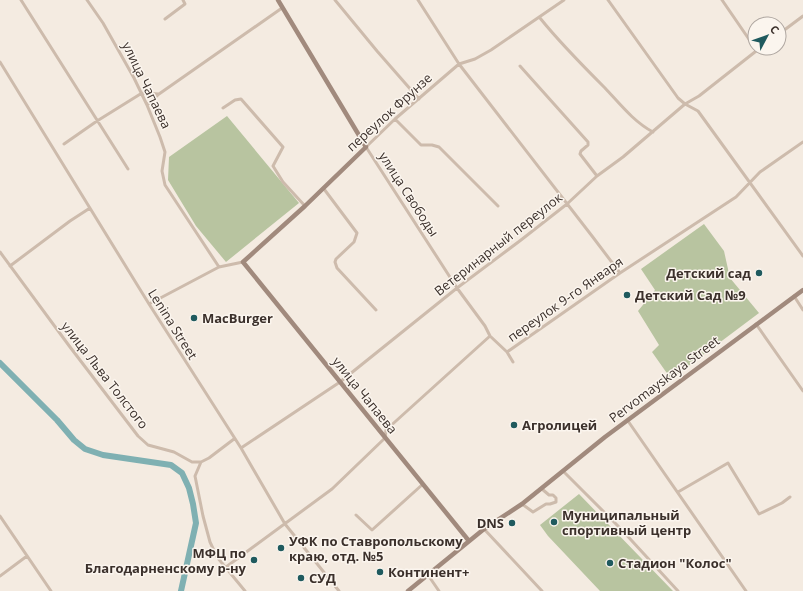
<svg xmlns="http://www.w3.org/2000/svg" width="803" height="591" font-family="'Open Sans',sans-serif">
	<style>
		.green { fill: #b8c4a0 }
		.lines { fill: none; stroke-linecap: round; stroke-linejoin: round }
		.river { stroke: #7fb0b2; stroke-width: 6 }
		.minor { stroke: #cdbbac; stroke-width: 3 }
		.secondary { stroke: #a18a7d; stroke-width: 4.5 }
		.poi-dot { fill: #1f5a5e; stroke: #fbf5ee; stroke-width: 1.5 }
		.labels { text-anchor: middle; stroke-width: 3; stroke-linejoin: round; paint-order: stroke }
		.street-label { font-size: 13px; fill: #3b302b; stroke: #fbf5ee }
		.poi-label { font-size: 13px; font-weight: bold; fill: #3b302b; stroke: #fbf5ee; text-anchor: start }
	</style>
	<rect width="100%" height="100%" fill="#f4ebe1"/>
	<path class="green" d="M227 116 299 203 226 262 196 226 168 180 169 157Z
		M704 224 724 251 730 278 759 313 671 379 652 352 659 345 638 311 655 290 641 269Z
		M579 494 673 591H600L548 536 540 525Z"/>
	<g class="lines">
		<path class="river" d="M0 363 57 420 74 440 85 449 103 455 171 465 182 473 189 488 193 504 196 523 181 591"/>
		<path class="minor" d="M21 0 128 169
			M87 0 103 23 134 78 147 105 160 137 165 152 162 171 165 185 219 267
			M335 0 377 51 419 99
			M418 0 459 64 592 236 620 273
			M564 0 491 50 475 59 459 64 395 119 366 147 457 288 485 326 490 336 507 352 620 273 736 197 760 172 803 142
			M608 0 678 98 685 104 698 111 803 256
			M722 0 755 48
			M540 18C560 43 582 65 605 88 620 104 634 122 653 132
			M165 19 185 4 183 0
			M779 34 803 16
			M0 62 149 304 241 448 285 524 339 591
			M520 66 588 142V145L581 151 580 154 597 176
			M147 105 159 94 282 8
			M223 108 235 100 241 99 283 147 273 166 283 182 305 206
			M395 119 421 145H432L439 147 498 206
			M64 144 97 121 142 93 159 94
			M324 189 357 233 354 242 336 259 335 262 337 268 376 310
			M0 252 70 347 138 436 148 445 174 452 192 462H201L209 458 234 439
			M10 266 70 221 90 208
			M794 296 803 310
			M149 304 219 267 243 262
			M756 324 803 391
			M507 352 513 362
			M628 421 746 591
			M241 448 340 382 457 288 521 240 567 204 597 176 623 157 685 104 699 96 760 48
			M201 462 195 476 203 516 210 542 217 557 245 591
			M563 471 621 529 678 591
			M678 492 728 463 759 514 782 503 790 497
			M522 504 533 512 546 504H550L556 502V498L553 495H549L542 489
			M356 515 372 530 423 484
			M0 516 51 591
			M484 529 542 591
			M226 567 332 489 385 438 386 430 490 336
			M428 575 439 591
			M0 576 27 556"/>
		<path class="secondary" d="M278 0 366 147 305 206 243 262 469 541
			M408 591 484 529 522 504 605 437 803 290"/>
	</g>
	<g class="poi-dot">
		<circle cx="759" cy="273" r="4"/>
		<circle cx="627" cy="295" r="4"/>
		<circle cx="194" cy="318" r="4"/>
		<circle cx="514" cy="425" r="4"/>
		<circle cx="554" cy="522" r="4"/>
		<circle cx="512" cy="523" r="4"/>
		<circle cx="281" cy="548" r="4"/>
		<circle cx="254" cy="560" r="4"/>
		<circle cx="610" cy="563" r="4"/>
		<circle cx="380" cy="572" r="4"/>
		<circle cx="301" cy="578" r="4"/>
	</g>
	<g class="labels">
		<g class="street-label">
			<text transform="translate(147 85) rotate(64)" y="5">улица Чапаева</text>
			<text transform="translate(389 112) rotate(-42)" y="5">переулок Фрунзе</text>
			<text transform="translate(409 194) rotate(57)" y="5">улица Свободы</text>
			<text transform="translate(498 244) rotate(-38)" y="5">Ветеринарный переулок</text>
			<text transform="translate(565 299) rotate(-35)" y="5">переулок 9-го Января</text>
			<text transform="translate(173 324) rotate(58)" y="5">Lenina Street</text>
			<text transform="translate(105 375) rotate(52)" y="5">улица Льва Толстого</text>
			<text transform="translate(664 379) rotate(-37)" y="5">Pervomayskaya Street</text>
			<text transform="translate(365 395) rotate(51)" y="5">улица Чапаева</text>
		</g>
		<g class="poi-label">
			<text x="751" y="278" text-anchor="end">Детский сад</text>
			<text x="635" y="300">Детский Сад №9</text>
			<text x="202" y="323">MacBurger</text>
			<text x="522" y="430">Агролицей</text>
			<text x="562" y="520">Муниципальный<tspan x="562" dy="15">спортивный центр</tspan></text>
			<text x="504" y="528" text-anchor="end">DNS</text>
			<text x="289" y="546">УФК по Ставропольскому<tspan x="289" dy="15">краю, отд. №5</tspan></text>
			<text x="246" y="558" text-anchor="end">МФЦ по<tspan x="246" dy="15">Благодарненскому р-ну</tspan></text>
			<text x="618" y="568">Стадион "Колос"</text>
			<text x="388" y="577">Континент+</text>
			<text x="309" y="583">СУД</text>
		</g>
	</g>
	<g transform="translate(767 36) rotate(49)"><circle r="19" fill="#fbf5ee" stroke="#aea6a0"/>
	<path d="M0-3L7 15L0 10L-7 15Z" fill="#1f5a5e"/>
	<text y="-6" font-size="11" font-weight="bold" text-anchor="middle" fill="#3b302b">С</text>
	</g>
</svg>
